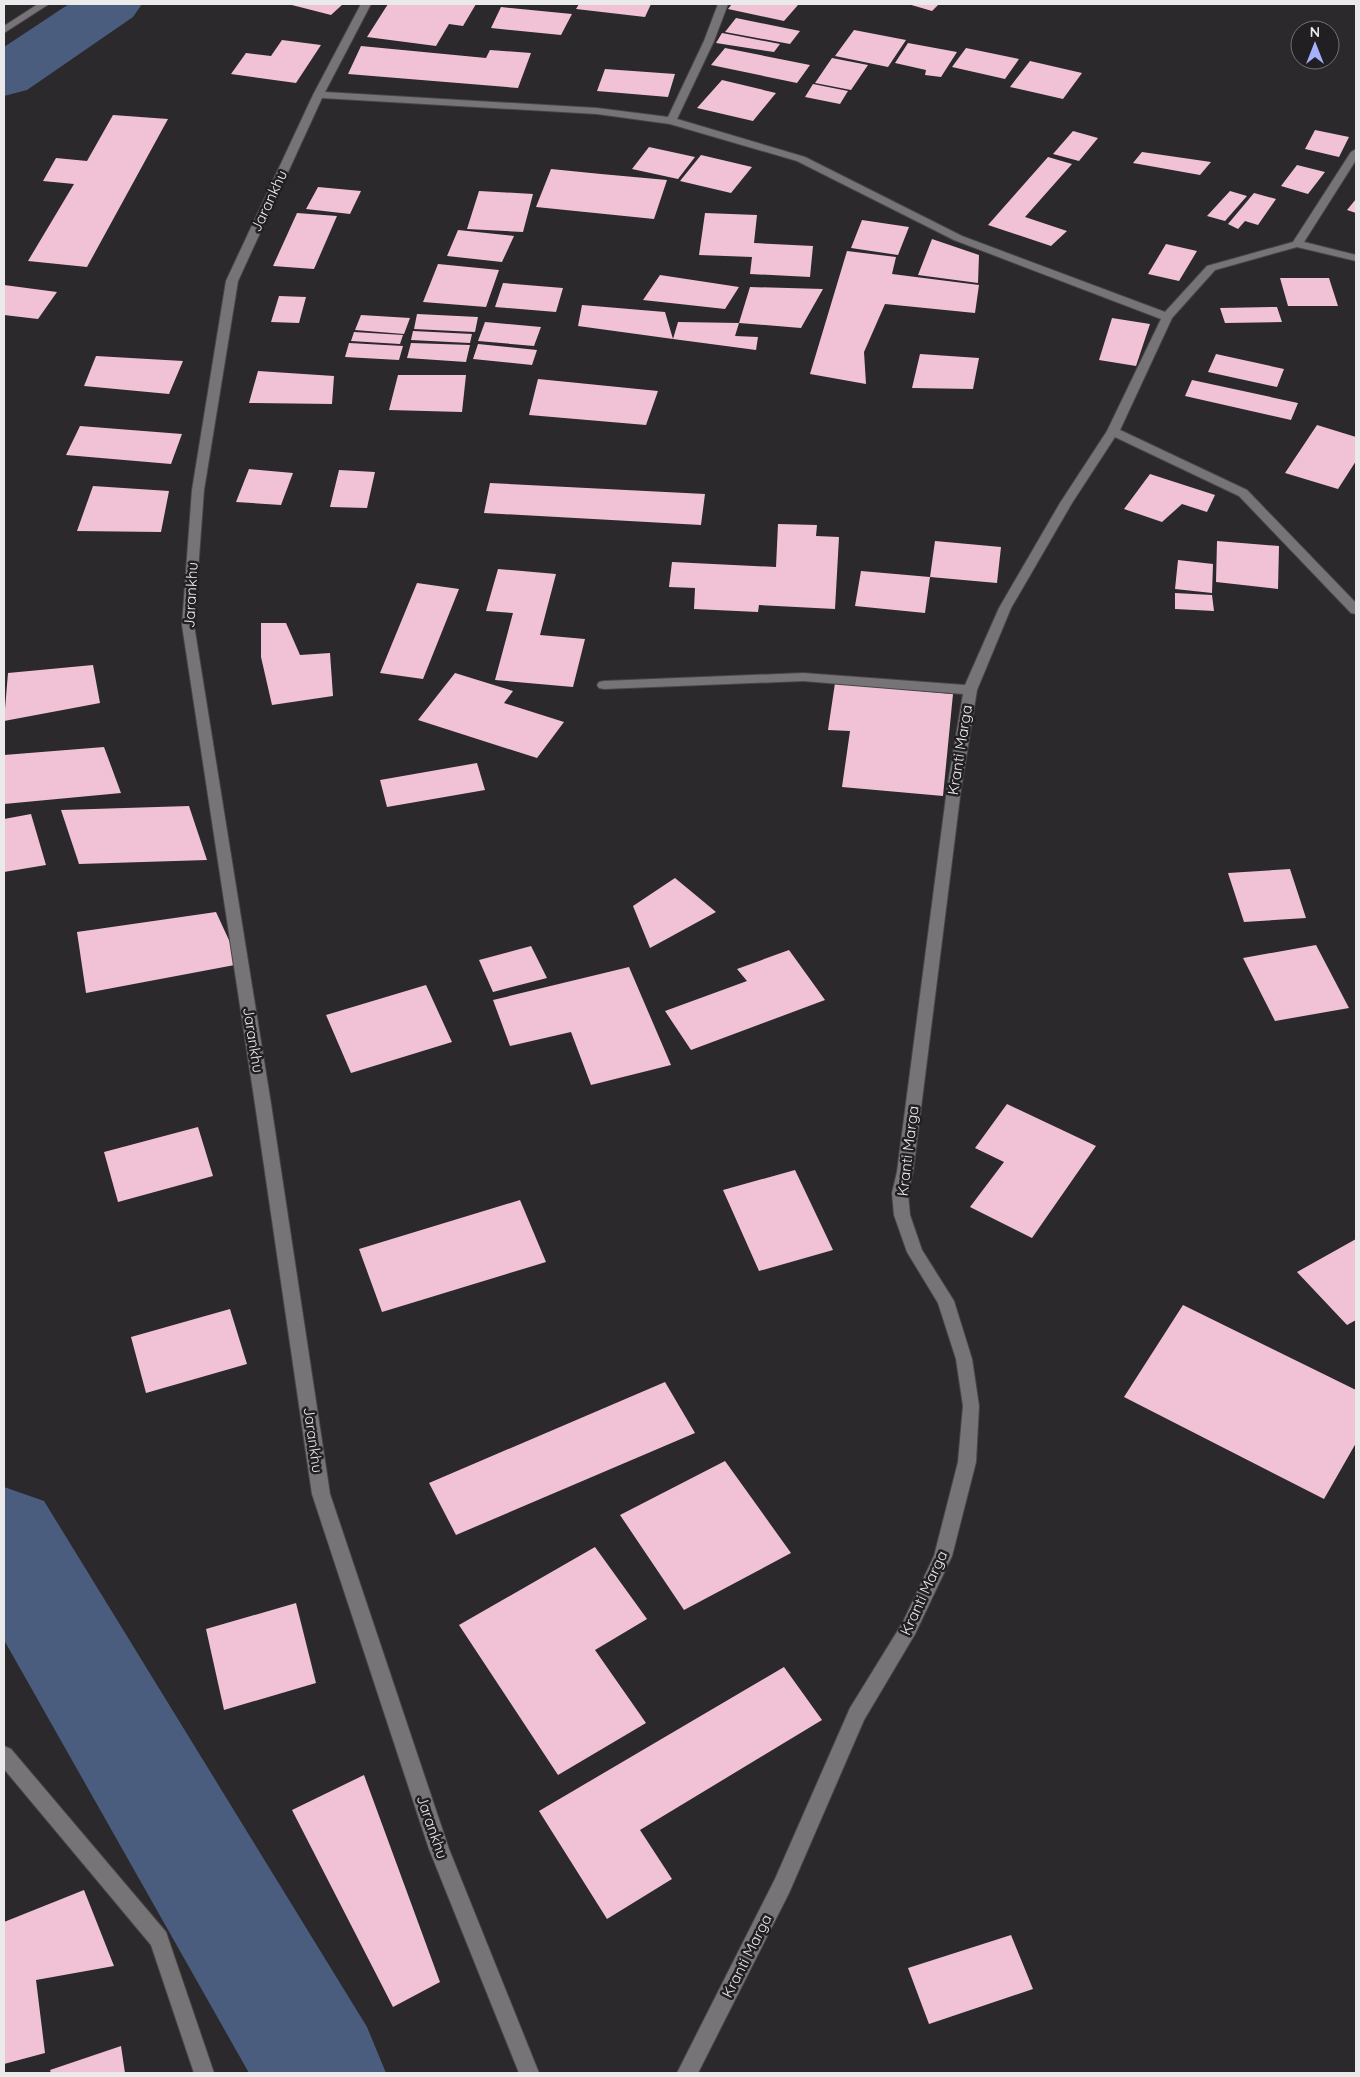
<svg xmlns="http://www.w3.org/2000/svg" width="1360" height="2077" font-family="Quicksand,sans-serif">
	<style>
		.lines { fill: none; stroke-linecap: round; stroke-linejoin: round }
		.river { fill: #4b5d7f; fill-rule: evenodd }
		.building { fill: #f1c2d6 }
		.minor-casing { stroke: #484648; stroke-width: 2 }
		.minor { fill: #767476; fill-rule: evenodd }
		.labels { text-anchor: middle; stroke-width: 5; stroke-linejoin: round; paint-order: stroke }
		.street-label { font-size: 15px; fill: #ebeaeb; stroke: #221f22 }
	</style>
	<rect width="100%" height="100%" fill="#2b292b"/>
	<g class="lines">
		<path class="river" d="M69 4H142L133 17 27 90 4 96V47Z
			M4 1487 44 1501 367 2027 386 2073H249L4 1640Z"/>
	</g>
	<path class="building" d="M288 4H343L331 15Z
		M388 4H476L463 26 449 24 436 46 367 37Z
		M579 4H651L645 17 576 9Z
		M732 4H794L798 5 784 21 728 9Z
		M908 4H939L932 11Z
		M501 7 572 14 561 35 491 28Z
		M736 18 800 31 790 44 725 32Z
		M854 30 906 40 888 67 835 56Z
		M722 33 780 44 774 52 716 43Z
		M282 40 321 45 296 83 231 74 246 53 271 56Z
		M908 43 957 52 941 77 925 75 926 70 895 63Z
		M361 46 486 58 490 50 531 53 518 88 348 74Z
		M725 48 810 65 797 83 711 65Z
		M966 48 1019 59 1005 79 952 67Z
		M832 58 868 65 851 90 815 83Z
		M1030 61 1082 73 1063 99 1010 87Z
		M605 69 675 74 668 97 597 91Z
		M722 80 776 93 753 121 697 108Z
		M813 84 848 91 840 104 805 97Z
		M113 115 168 119 87 267 28 261 74 184 43 181 56 158 87 161Z
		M1315 130 1349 137 1339 157 1305 149Z
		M1073 131 1098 138 1079 161 1053 154Z
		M649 147 695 157 678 179 632 169Z
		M1142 152 1211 162 1200 175 1133 163Z
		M701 155 752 167 731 193 680 181Z
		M1048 157 1072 164 1025 217 1067 231 1051 246 988 225Z
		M1297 165 1325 172 1308 194 1281 186Z
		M551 169 601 174 667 180 654 219 536 207Z
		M318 187 361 191 350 214 306 209Z
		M479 191 533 194 523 232 467 229Z
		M1230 191 1247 196 1225 221 1207 216Z
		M1254 193 1276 199 1258 225 1245 221 1238 229 1228 224Z
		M1356 199V213L1347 210Z
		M297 213 337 216 314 269 273 266Z
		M705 213 757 215 754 243 813 246 810 277 750 274 752 257 699 255Z
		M862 220 909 227 898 255 851 248Z
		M458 230 514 236 502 262 447 256Z
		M932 239 979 255 978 283 918 275Z
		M1166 244 1197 251 1179 281 1148 274Z
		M847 251 896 257 892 274 979 285 975 313 885 304 864 352 866 384 810 374Z
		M438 264 499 270 486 307 423 302Z
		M660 275 739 287 725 309 643 300Z
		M1280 278H1329L1338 306H1288Z
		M503 283 563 288 556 312 495 307Z
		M4 285 57 292 38 319 4 315Z
		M750 287 823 289 801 328 739 323Z
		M279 296 306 297 299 323 271 322Z
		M582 305 665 312 673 339 678 322 739 323 735 336 758 337 756 350 673 339 578 326Z
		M1277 307 1282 322 1225 323 1220 308Z
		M417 314 478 317 475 332 414 329Z
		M361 315 410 318 404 334 355 330Z
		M1112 318 1150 324 1136 366 1099 360Z
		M485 322 541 327 534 346 478 341Z
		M413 331 472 334 470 343 411 340Z
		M354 332 403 335 400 344 351 341Z
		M349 343 403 346 399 360 345 357Z
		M411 343 470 345 466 362 407 358Z
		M478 344 537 350 532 365 473 359Z
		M920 354 979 358 973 389 912 388Z
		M1216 354 1284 369 1277 387 1208 372Z
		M96 356 183 361 169 394 84 386Z
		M258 371 334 376 332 404 249 403Z
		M398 375H466L462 412 389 410Z
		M538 379 658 391 646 425 529 415Z
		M1192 380 1298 403 1291 420 1185 396Z
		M1317 425 1356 437V461L1338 489 1285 473Z
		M80 426 182 434 171 464 66 455Z
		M249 469 293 473 281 505 236 502Z
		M339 470 375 472 367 508 330 507Z
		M1150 474 1215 495 1207 512 1182 504 1162 522 1124 509Z
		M490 483 705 494 701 525 484 513Z
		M93 486 169 491 161 532 77 531Z
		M778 524 817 525 816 536 839 537 835 609 759 605 758 612 694 609 695 588 669 587 672 562 776 567Z
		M935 541 1001 547 997 583 930 577Z
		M1217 541 1279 546 1278 589 1216 582Z
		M1178 560 1213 564 1212 593 1175 589Z
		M498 569 556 574 540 635 585 639 573 687 495 680 513 613 486 611Z
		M861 571 930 577 925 613 855 606Z
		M417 583 459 589 423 679 380 673Z
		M1175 593 1212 595 1214 611 1175 609Z
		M261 623H286L300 655 330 653 333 696 272 705 261 657Z
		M93 665 100 703 4 721 8 673Z
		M455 673 513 691 504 703 564 722 537 758 418 720Z
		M835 683 953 694 943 796 842 787 850 731 828 730Z
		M104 747 121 793 4 804V755Z
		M477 763 485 790 387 807 380 780Z
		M189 806 207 860 79 864 61 810Z
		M31 814 46 865 4 872V819Z
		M1290 869 1306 918 1244 922 1228 873Z
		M675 878 716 912 650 948 633 906Z
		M216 912 240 964 86 993 77 932Z
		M1316 945 1349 1008 1275 1021 1243 958Z
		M531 946 547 978 493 992 479 960Z
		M789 950 825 1000 691 1050 665 1011 747 981 737 969Z
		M629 967 671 1065 591 1085 571 1032 510 1046 493 1000Z
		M426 985 452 1042 351 1073 326 1015Z
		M1007 1104 1096 1146 1032 1238 970 1207 1004 1162 975 1148Z
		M198 1127 213 1176 118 1202 104 1152Z
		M795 1170 833 1250 759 1271 723 1190Z
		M520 1200 546 1262 382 1312 359 1249Z
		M1356 1239V1320L1347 1325 1297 1272Z
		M1183 1305 1356 1390V1443L1324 1499 1124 1397Z
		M230 1309 247 1364 146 1393 131 1337Z
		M665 1382 695 1433 456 1535 429 1483Z
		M725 1461 791 1553 684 1610 620 1515Z
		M595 1547 647 1619 595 1650 646 1723 558 1775 459 1625Z
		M296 1603 316 1683 224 1710 206 1629Z
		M784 1667 822 1720 640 1830 672 1879 607 1919 539 1811Z
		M364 1775 440 1982 393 2007 292 1810Z
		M84 1890 114 1966 36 1980 45 2053 4 2064V1922Z
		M1011 1935 1033 1989 929 2024 908 1968Z
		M121 2046 125 2073H51L50 2070Z"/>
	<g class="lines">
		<defs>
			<path id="minor" d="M38 4H49L4 33V26Z
				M361 4H371L325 92 597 108 668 117 704 41 718 4H728L714 41 677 119 805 157 962 236 1165 312 1207 266 1293 242 1351 152 1356 149V160L1304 242 1356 255V261L1297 247 1215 270 1172 318 1120 430 1247 490 1356 603V614L1351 613 1239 496 1115 437 1072 503 1011 608 977 690 961 789 913 1172 908 1193 910 1215 922 1250 954 1301 972 1359 979 1406 976 1462 952 1556 915 1634 864 1720 789 1893 698 2073H677L775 1879 850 1708 903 1622 934 1556 958 1462 963 1406 956 1359 938 1303 907 1252 894 1215 892 1193 897 1172 947 789 963 694 803 681 604 689 599 688 597 685 599 682 604 681 803 673 965 685 999 608 1060 503 1107 431 1161 319 954 240 797 161 670 124 597 114 322 98 238 281 204 490 194 625 271 1104 330 1494 449 1849 539 2073H519L429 1849 312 1494 255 1104 182 625 192 490 226 281 313 95Z
				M4 1746 11 1749 166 1932 214 2073H194L151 1945 4 1769Z"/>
		</defs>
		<use href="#minor" class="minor-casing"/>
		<use href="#minor" class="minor"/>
	</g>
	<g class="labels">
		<g class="street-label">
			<text transform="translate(269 201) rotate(-65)" y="5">Jarankhu</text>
			<text transform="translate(191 595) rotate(-87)" y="5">Jarankhu</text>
			<text transform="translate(960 750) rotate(-81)" y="5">Kranti Marga</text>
			<text transform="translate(253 1040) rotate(81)" y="5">Jarankhu</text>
			<text transform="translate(908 1151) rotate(-83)" y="5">Kranti Marga</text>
			<text transform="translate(313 1440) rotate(82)" y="5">Jarankhu</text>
			<text transform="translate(924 1593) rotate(-65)" y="5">Kranti Marga</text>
			<text transform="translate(432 1827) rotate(71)" y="5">Jarankhu</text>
			<text transform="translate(747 1956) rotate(-63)" y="5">Kranti Marga</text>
		</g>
	</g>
	<rect width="1360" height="2077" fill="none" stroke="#ebeaeb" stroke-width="10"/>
	<g transform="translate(1315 45)"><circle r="24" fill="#221f22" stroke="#727072"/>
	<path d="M0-4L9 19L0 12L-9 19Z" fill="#a5b1fc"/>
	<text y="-8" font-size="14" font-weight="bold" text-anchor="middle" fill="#ebeaeb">N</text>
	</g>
</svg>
